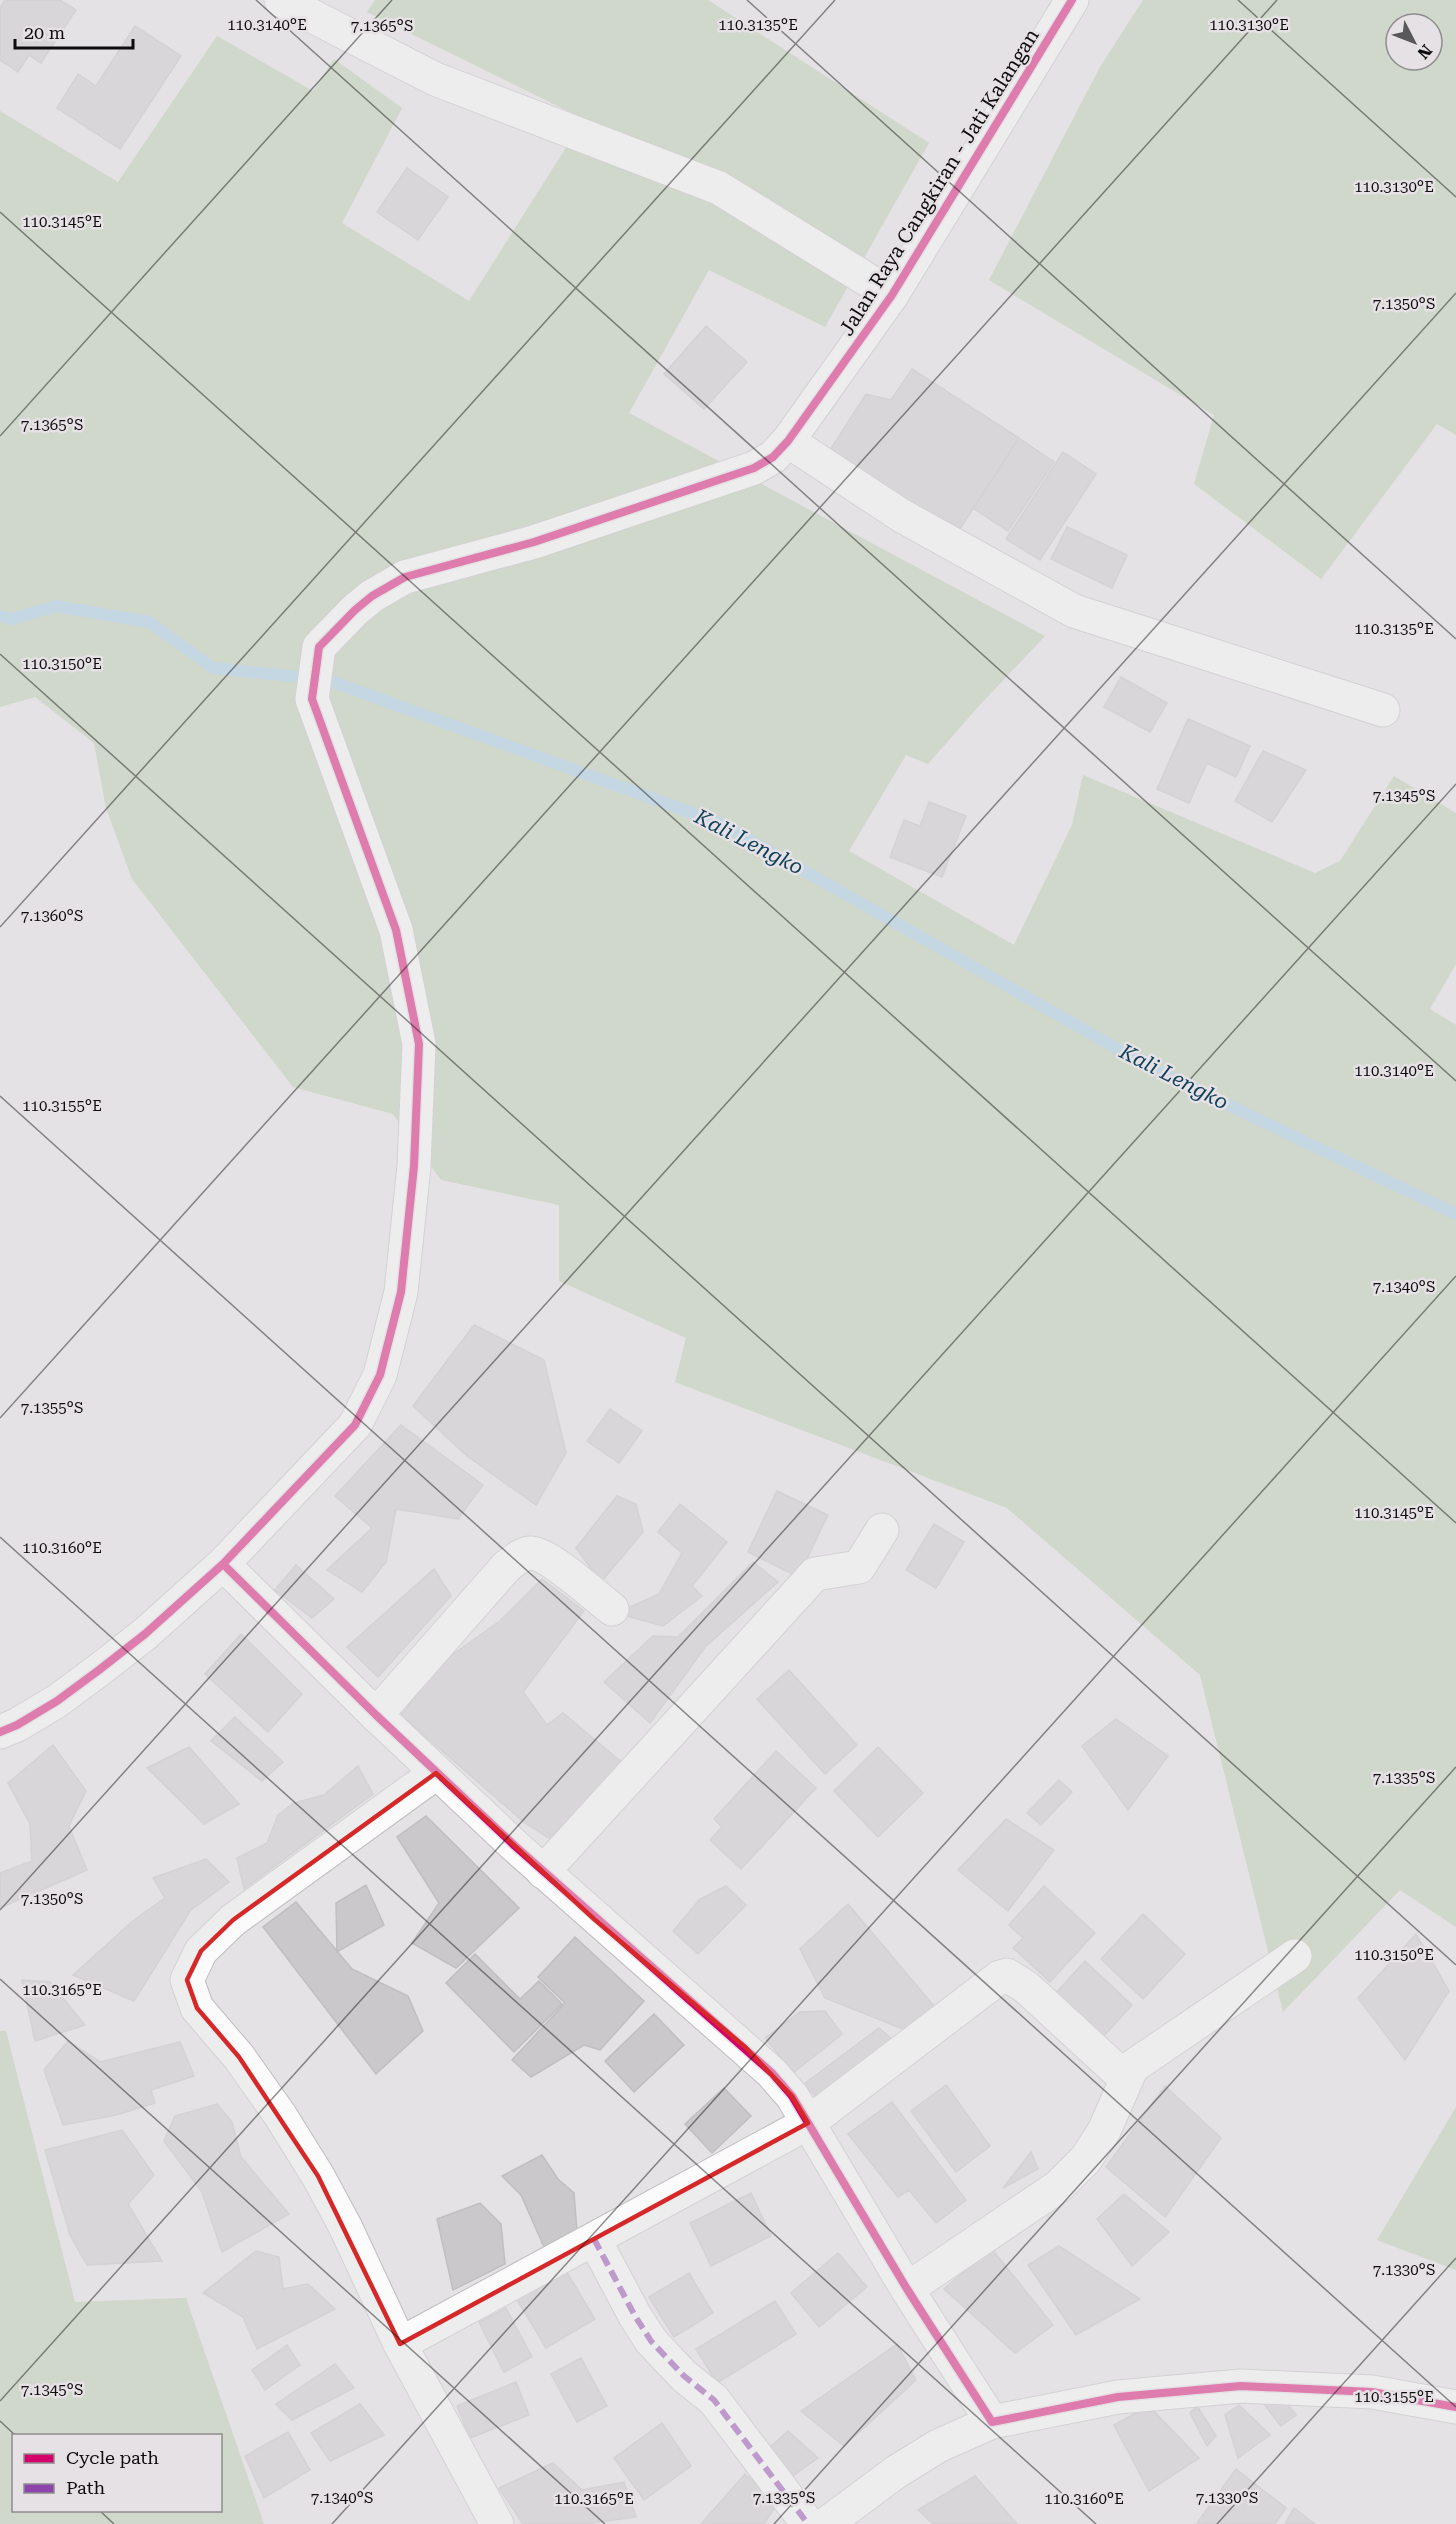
<svg xmlns="http://www.w3.org/2000/svg" width="1456" height="2524" font-family="'Roboto Serif',serif">
	<style>
		.forest { fill: #b8c9ad; fill-rule: evenodd }
		.lines { fill: none; stroke-linecap: round; stroke-linejoin: round }
		.stream { stroke: #a2cbe5; stroke-width: 12 }
		.building { fill: #cac8ca; stroke: #c0bec0; stroke-width: 1.5 }
		.minor-casing { stroke: #bfbdbf; stroke-width: 35 }
		.tertiary-casing { stroke: #bfbdbf; stroke-width: 35 }
		.minor { stroke: #fbfbfb; stroke-width: 33 }
		.tertiary { stroke: #fbfbfb; stroke-width: 33 }
		.quiet { stroke: #8e44ad; stroke-width: 6; stroke-dasharray: 12 6; stroke-linecap: butt }
		.cycleway-casing { stroke: #e5e1e5; stroke-width: 11 }
		.cycleway { stroke: #d6006c; stroke-width: 8 }
		.marked { fill: none; stroke: #d62828; stroke-width: 4.5; stroke-linejoin: round }
		.ticks { fill: none; stroke: #0e0d0e; stroke-width: 1.5; stroke-opacity: 0.45 }
		.labels { text-anchor: middle; stroke-width: 5; stroke-linejoin: round; paint-order: stroke }
		.street-label { font-size: 20px; fill: #0e0d0e; stroke: #e5e1e5 }
		.water-label { font-size: 21px; font-style: italic; fill: #10415b; stroke: #e5e1e5 }
		.ticks-label { font-size: 15px; text-anchor: middle; fill: #0e0d0e; stroke: #e5e1e5; stroke-width: 5; stroke-linejoin: round; paint-order: stroke }
	</style>
	<rect width="100%" height="100%" fill="#e4e2e4"/>
	<path class="forest" d="M375 0H708L929 143 825 327 709 270 629 413 1045 636 977 708 928 764 906 755 849 851 1014 945 1072 825 1083 775 1315 873 1340 861 1394 776 1456 813V964L1430 1009 1456 1025V1927L1400 1890 1283 2012 1200 1675 1007 1508 675 1382 686 1338 559 1281V1205L441 1180 393 1114 293 1087 132 879 106 808 94 743 35 697 0 707V111L118 182 217 36 313 91 334 59 402 108 342 223 469 301 584 119 367 12Z
		M1143 0H1456V435L1437 424 1321 579 1194 484 1214 415 989 280 1100 67ZM1396 24H1432V60H1396Z
		M0 2031H6L75 2302 186 2298 264 2524H0ZM14 2436H220V2510H14Z
		M1456 2107V2270L1377 2240Z"/>
	<g class="lines">
		<path class="stream" d="M0 616 12 619 56 606 149 622 213 668 328 680 720 823 1155 1070 1456 1214"/>
	</g>
	<path class="building" d="M5 0H60L76 10 41 63 29 55 18 72 0 60V8Z
		M135 26 181 56 120 149 57 108 78 74 96 86Z
		M407 168 448 197 418 240 377 212Z
		M706 326 747 362 704 409 664 374Z
		M912 369 1019 438 958 532 830 450 866 394 891 400Z
		M1019 438 1054 462 1008 531 973 508Z
		M1063 452 1096 474 1040 560 1006 539Z
		M1067 527 1127 555 1112 588 1051 559Z
		M1121 677 1167 703 1150 732 1104 707Z
		M1188 719 1250 746 1236 777 1207 763 1189 803 1157 789Z
		M1263 751 1306 770 1272 822 1235 801Z
		M929 802 966 816 942 877 890 857 904 820 920 826Z
		M474 1325 544 1360 566 1453 536 1505 467 1456 413 1406Z
		M610 1409 642 1431 619 1463 587 1441Z
		M401 1425 483 1485 458 1519 396 1509 386 1562 362 1592 327 1570 372 1528 335 1496Z
		M777 1491 828 1515 798 1577 748 1552Z
		M617 1496 636 1504 643 1532 601 1582 576 1548Z
		M680 1504 727 1542 692 1586 702 1596 663 1626 616 1613 659 1594 682 1553 658 1532Z
		M934 1524 964 1542 936 1588 906 1570Z
		M753 1562 778 1582 706 1646 650 1723 604 1682 653 1636 678 1637Z
		M296 1565 334 1599 312 1618 275 1590Z
		M434 1569 451 1596 378 1677 347 1647Z
		M542 1579 584 1611 523 1692 547 1725 563 1713 625 1765 549 1838 525 1823 401 1715 442 1662 500 1621Z
		M241 1634 302 1694 268 1732 205 1674Z
		M789 1670 857 1745 825 1774 757 1699Z
		M235 1717 283 1762 262 1781 211 1741Z
		M1116 1719 1168 1756 1128 1810 1082 1746Z
		M53 1745 86 1791 69 1826 87 1870 0 1908V1873L32 1861 30 1824 8 1783Z
		M189 1747 239 1804 204 1824 147 1768Z
		M878 1747 923 1793 878 1837 834 1791Z
		M776 1751 816 1788 741 1869 710 1840 722 1827 714 1819Z
		M358 1766 373 1794 244 1889 237 1858 267 1843 278 1815 294 1803 324 1795Z
		M1059 1780 1072 1792 1041 1825 1027 1813Z
		M426 1816 519 1908 456 1968 412 1943 439 1903 397 1837Z
		M1006 1819 1054 1850 1008 1911 958 1870Z
		M206 1859 229 1882 190 1911 134 2001 73 1975 134 1920 165 1898 153 1878Z
		M366 1885 384 1925 337 1952 336 1903Z
		M726 1886 746 1905 698 1954 673 1931 700 1899Z
		M1044 1886 1095 1933 1050 1982 1013 1948 1023 1938 1009 1925Z
		M296 1902 352 1969 408 1996 423 2031 376 2074 263 1927Z
		M848 1904 939 2012 918 2035 825 1998 800 1949Z
		M1143 1914 1185 1954 1143 1999 1101 1959Z
		M1416 1934 1449 1991 1405 2060 1358 1998Z
		M575 1937 644 2001 600 2050 584 2045 531 2077 512 2060 565 2003 538 1977Z
		M475 1954 520 1999 539 1981 562 2004 514 2052 446 1983Z
		M1085 1961 1132 2005 1101 2039 1054 1995Z
		M22 1980 50 1982 85 2025 35 2041Z
		M825 2011 842 2034 793 2073 765 2038 800 2012Z
		M654 2014 684 2045 634 2092 605 2061Z
		M879 2028 893 2040 820 2101 804 2084Z
		M68 2041 100 2062 180 2042 194 2076 151 2090 155 2103 116 2115 63 2125 44 2070Z
		M946 2085 990 2146 956 2172 911 2111Z
		M1165 2086 1221 2138 1165 2217 1106 2167Z
		M724 2088 751 2116 712 2153 685 2124Z
		M892 2102 966 2200 936 2223 909 2190 898 2197 848 2134Z
		M217 2104 232 2122 241 2157 289 2214 222 2252 202 2192 164 2141 175 2116Z
		M122 2130 154 2175 128 2204 162 2261 87 2265 70 2235 45 2150Z
		M1031 2152 1038 2169 1003 2188Z
		M542 2155 558 2179 574 2193 577 2231 544 2247 521 2195 502 2176Z
		M751 2193 771 2236 711 2266 690 2223Z
		M1124 2194 1169 2232 1132 2266 1097 2219Z
		M480 2203 501 2224 505 2264 453 2290 437 2219Z
		M1059 2246 1140 2299 1076 2335 1028 2265Z
		M991 2248 1053 2325 1015 2353 944 2289Z
		M256 2251 279 2257 283 2289 308 2284 335 2309 257 2349 243 2317 203 2293Z
		M838 2253 867 2287 819 2327 791 2293Z
		M565 2269 595 2319 546 2348 516 2298Z
		M689 2273 713 2313 674 2337 649 2297Z
		M775 2301 796 2334 717 2383 696 2349Z
		M506 2308 532 2357 504 2372 479 2322Z
		M897 2344 916 2380 844 2446 801 2411Z
		M287 2345 300 2365 265 2390 252 2370Z
		M581 2358 607 2406 577 2422 551 2374Z
		M335 2364 354 2388 292 2420 276 2404Z
		M516 2382 529 2415 470 2438 457 2406Z
		M1279 2392 1296 2415 1281 2426 1263 2403Z
		M360 2404 384 2435 330 2461 311 2433Z
		M1239 2405 1270 2435 1238 2458 1225 2415Z
		M1149 2406 1199 2458 1149 2491 1114 2425Z
		M1197 2406 1216 2436 1207 2446 1190 2413Z
		M662 2423 691 2466 644 2500 614 2458Z
		M788 2431 818 2458 783 2483 766 2451Z
		M288 2432 310 2470 264 2498 245 2456Z
		M553 2463 582 2490 624 2482 636 2517 586 2524H523L499 2488Z
		M1236 2469 1286 2508 1275 2524 1197 2523Z
		M745 2474 778 2503 764 2524H701Z
		M975 2476 1017 2524H933L918 2510Z
		M1294 2508 1315 2524H1285Z"/>
	<g class="lines">
		<defs>
			<path id="minor" d="M281 0 435 79 719 188 892 295
				M788 441 902 516 1074 611 1383 710
				M376 1715 507 1566C514 1561 522 1553 531 1553 550 1554 595 1596 612 1609
				M436 1773 233 1920 201 1951 187 1980 197 2008 239 2057 280 2115 318 2176 345 2226 400 2344 497 2524
				M543 1872 815 1574 859 1567 882 1530
				M594 2239 635 2316 651 2341 684 2376 714 2400 808 2524
				M907 2289 1059 2186 1086 2159 1104 2131 1132 2067 1295 1956
				M400 2344 808 2123 1000 1977 1007 1975 1026 1987 1126 2079
				M826 2524 896 2472 938 2446 992 2422"/>
			<path id="tertiary" d="M223 1564 376 1715 515 1846 772 2073 792 2096 907 2289 992 2422 1118 2397 1241 2386 1372 2392 1456 2407
				M0 1732 17 1725 57 1701 99 1670 145 1634 223 1564 355 1425 380 1375 401 1292 414 1166 419 1044 396 930 312 699 319 647 355 610 372 596 405 577 534 542 754 468 773 457 788 441 892 295 1072 0"/>
		</defs>
		<use href="#minor" class="minor-casing"/>
		<use href="#tertiary" class="tertiary-casing"/>
		<use href="#minor" class="minor"/>
		<use href="#tertiary" class="tertiary"/>
		<path class="quiet" d="M594 2239 635 2316 651 2341 684 2376 714 2400 808 2524"/>
		<defs>
			<path id="cycleway" d="M223 1564 376 1715 515 1846 772 2073 792 2096 907 2289 992 2422 1118 2397 1241 2386 1372 2392 1456 2407
				M0 1732 17 1725 57 1701 99 1670 145 1634 223 1564 355 1425 380 1375 401 1292 414 1166 419 1044 396 930 312 699 319 647 355 610 372 596 405 577 534 542 754 468 773 457 788 441 892 295 1072 0"/>
		</defs>
		<use href="#cycleway" class="cycleway-casing"/>
		<use href="#cycleway" class="cycleway"/>
	</g>
	<path d="M0 0H1456V2524H0ZM436 1773 594 1919 745 2047 792 2096 808 2123 400 2344 318 2176 239 2057 197 2008 187 1980 201 1951 233 1920Z" fill="#e4e2e4" fill-opacity=".55" fill-rule="evenodd"/>
	<path class="marked" d="M436 1773 594 1919 745 2047 792 2096 808 2123 400 2344 318 2176 239 2057 197 2008 187 1980 201 1951 233 1920Z"/>
	<path class="ticks" d="M256 0 1456 1081M747 0 1456 639M1238 0 1456 197M0 212 1456 1523M0 436 392 0M0 654 1456 1965M0 927 835 0M0 1096 1456 2407M0 1418 1277 0M0 1537 1096 2524M0 1910 1456 293M0 1979 605 2524M0 2401 1456 784M0 2421 16 2436M99 2510 114 2524M332 2524 1456 1276M774 2524 1456 1767M1217 2524 1456 2258"/>
	<g class="labels">
		<g class="street-label">
			<text transform="translate(939 182) rotate(-58)" y="7">Jalan Raya Cangkiran - Jati Kalangan</text>
		</g>
		<g class="water-label">
			<text transform="translate(749 842) rotate(27)" y="7">Kali Lengko</text>
			<text transform="translate(1174 1077) rotate(27)" y="7">Kali Lengko</text>
		</g>
	</g>
	<g class="ticks-label">
		<text x="1249" y="30">110.3130°E</text>
		<text x="267" y="30">110.3140°E</text>
		<text x="758" y="30">110.3135°E</text>
		<text x="382" y="31">7.1365°S</text>
		<text x="1394" y="192">110.3130°E</text>
		<text x="62" y="227">110.3145°E</text>
		<text x="1404" y="309">7.1350°S</text>
		<text x="52" y="430">7.1365°S</text>
		<text x="1394" y="634">110.3135°E</text>
		<text x="62" y="669">110.3150°E</text>
		<text x="1404" y="801">7.1345°S</text>
		<text x="52" y="921">7.1360°S</text>
		<text x="1394" y="1076">110.3140°E</text>
		<text x="62" y="1111">110.3155°E</text>
		<text x="1404" y="1292">7.1340°S</text>
		<text x="52" y="1413">7.1355°S</text>
		<text x="1394" y="1518">110.3145°E</text>
		<text x="62" y="1553">110.3160°E</text>
		<text x="1404" y="1783">7.1335°S</text>
		<text x="52" y="1904">7.1350°S</text>
		<text x="1394" y="1960">110.3150°E</text>
		<text x="62" y="1995">110.3165°E</text>
		<text x="1404" y="2275">7.1330°S</text>
		<text x="52" y="2395">7.1345°S</text>
		<text x="1394" y="2402">110.3155°E</text>
		<text x="342" y="2503">7.1340°S</text>
		<text x="784" y="2503">7.1335°S</text>
		<text x="1227" y="2503">7.1330°S</text>
		<text x="594" y="2504">110.3165°E</text>
		<text x="1084" y="2504">110.3160°E</text>
	</g>
	<rect x="12" y="2434" width="210" height="78" fill="#e5e1e5" stroke="#8f8c8f" stroke-width="1.5"/>
	<rect x="24" y="2454" width="30" height="9" fill="#d6006c" stroke="#8f8c8f" stroke-width="1.5"/>
	<text x="66" y="2464" font-size="18" fill="#0e0d0e">Cycle path</text>
	<rect x="24" y="2484" width="30" height="9" fill="#8e44ad" stroke="#8f8c8f" stroke-width="1.5"/>
	<text x="66" y="2494" font-size="18" fill="#0e0d0e">Path</text>
	<g transform="translate(1414 42) rotate(132)"><circle r="28" fill="#e5e1e5" stroke="#8f8c8f" stroke-width="1.5"/>
	<path d="M0-4.5L10 22L0 15L-10 22Z" fill="#595859"/>
	<text y="-9" font-size="16" font-weight="bold" text-anchor="middle" fill="#0e0d0e">N</text>
	</g>
	<path d="M15 39v9h118v-9" fill="none" stroke="#0e0d0e" stroke-width="3"/>
	<text x="24" y="39" font-size="18" fill="#0e0d0e" stroke="#e5e1e5" stroke-width="4.5" paint-order="stroke">20 m</text>
</svg>
